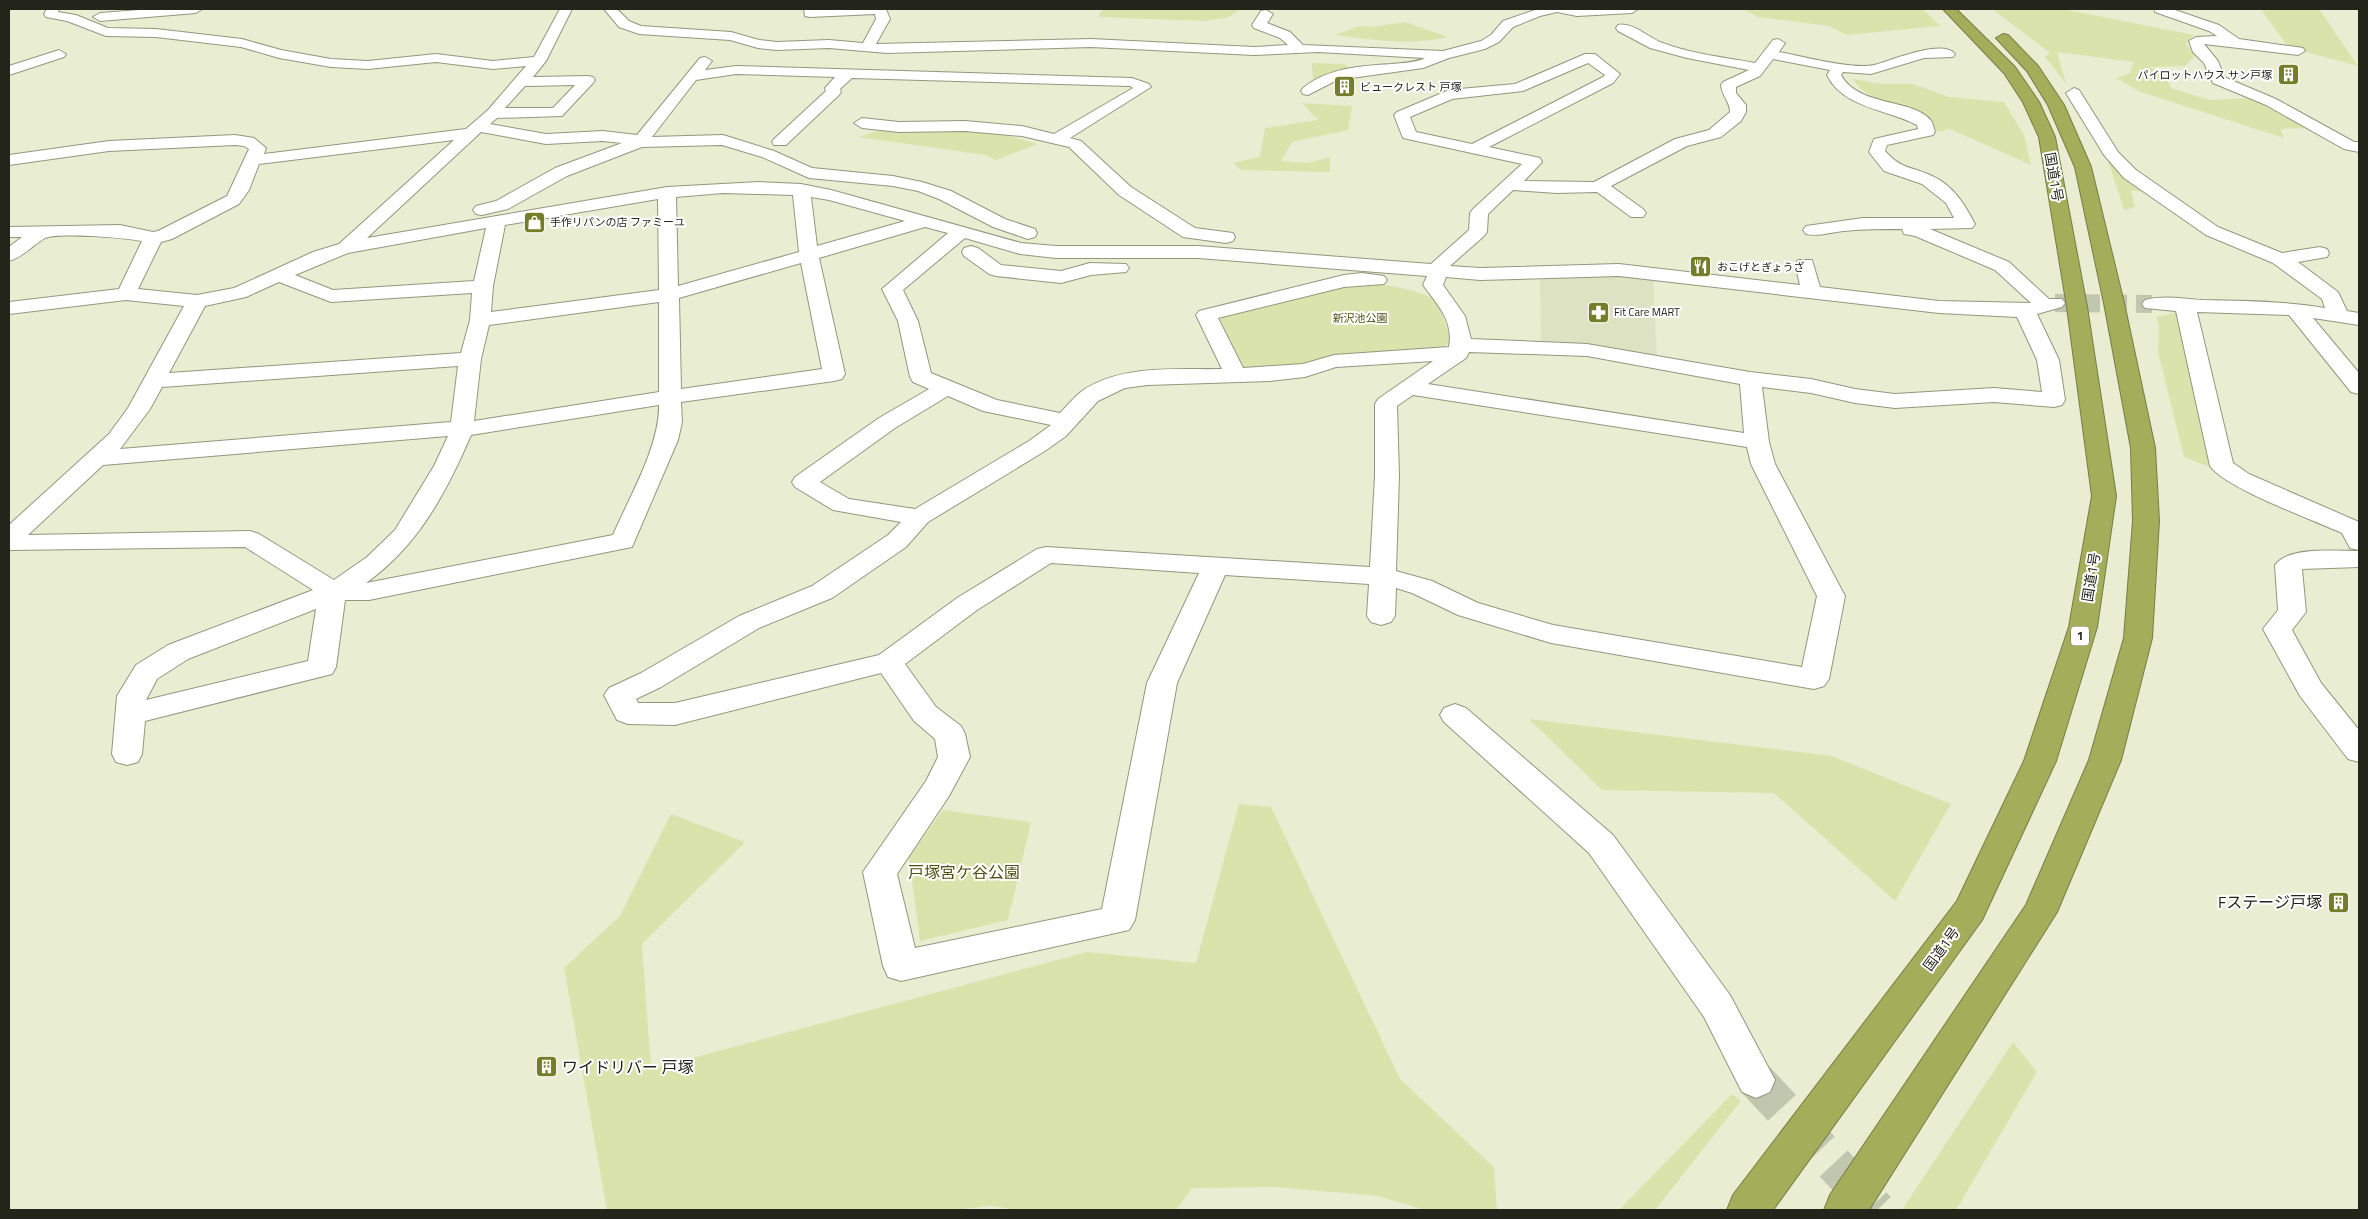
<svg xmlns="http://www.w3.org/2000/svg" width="2368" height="1219" font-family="'Titillium Web','Noto Sans JP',sans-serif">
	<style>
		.built { fill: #dde3c2 }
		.green { fill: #dae3ab }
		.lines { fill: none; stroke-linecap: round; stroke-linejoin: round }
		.street-tunnel-far1 { stroke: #c1c6ae; stroke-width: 18; stroke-dasharray: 18 9; stroke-linecap: butt }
		.street-tunnel { stroke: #c1c6ae; stroke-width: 38; stroke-dasharray: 38 19; stroke-linecap: butt }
		.street-casing { stroke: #93977e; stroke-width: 2 }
		.highway-casing { stroke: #767e45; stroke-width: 2 }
		.street { fill: #fff; fill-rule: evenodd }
		.highway { fill: #a3ae5b; fill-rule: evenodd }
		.labels { text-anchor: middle; stroke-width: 4; stroke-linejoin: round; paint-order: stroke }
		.far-poi-label { font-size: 11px; fill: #23251b; stroke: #fff; text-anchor: start }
		.far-park-label { font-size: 11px; fill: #4b5212; stroke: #fff }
		.shield { fill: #fff; stroke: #65665f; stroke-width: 1 }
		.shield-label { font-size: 12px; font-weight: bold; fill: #23251b }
		.street-label { font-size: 14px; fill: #23251b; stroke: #fff }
		.near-park-label { font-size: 16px; fill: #4b5212; stroke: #fff }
		.near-poi-label { font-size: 16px; fill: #23251b; stroke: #fff; text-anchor: end }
	</style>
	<rect width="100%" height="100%" fill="#e9eed3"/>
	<path class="built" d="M1589 274 1653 279 1657 357 1541 344 1540 276Z"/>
	<path class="green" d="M1103 9H1241L1229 17 1205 21 1098 17Z
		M1743 9H1923L1940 26 1846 35 1829 26 1758 17Z
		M1992 9H2062L2194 35 2186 44 2196 55 2185 66 2150 67 2166 78 2171 88 2210 100 2254 98 2306 125 2304 128 2281 129 2284 138 2141 92 2116 78 2130 73 2134 62 2057 52 2066 84 2045 57 2050 53Z
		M2261 9H2319L2358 66 2288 47Z
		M1405 22 1448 37C1408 46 1375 40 1335 35L1359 26 1371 27Z
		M1312 63 1345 64 1350 70 1313 80Z
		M1853 79 1881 84H1913L1949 97 2004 102 2024 135 2031 165 1950 129 1938 132C1934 128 1929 122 1924 119 1901 106 1867 102 1853 79Z
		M1302 103 1352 106 1348 130 1292 142 1281 161 1308 163 1330 157V172L1241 170 1233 163 1260 157 1265 128 1318 120Z
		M955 129 1002 134 1038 144 996 160 985 155 858 137 882 130Z
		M2107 157 2154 194 2131 190 2135 207 2124 210Z
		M1352 283C1381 283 1410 287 1436 300L1452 340 1442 348 1397 350 1330 357 1303 367 1245 372 1220 318 1244 308Z
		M2179 312 2212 468 2184 457 2158 352 2159 325 2156 317Z
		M1529 719 1832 756 1951 804 1895 901 1774 793 1602 790Z
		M1239 804 1271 807 1400 1079 1494 1167 1497 1210H1425L1378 1196 1275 1187 1192 1188 1176 1210H1018L991 1206 953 1210H607L564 968 620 916 671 814 745 842 642 944 651 1069 1087 952 1196 963Z
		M943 810 1031 822 1008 920 920 941 909 857Z
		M2013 1042 2037 1072 1956 1210H1902Z
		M1732 1094 1741 1101 1655 1210H1619Z"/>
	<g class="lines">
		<path class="street-tunnel-far1" d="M2055 303 2152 304"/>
		<path class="street-tunnel" d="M1756 1080 1877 1210"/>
		<defs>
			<path id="street" d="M47 9H59L58 12 76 15 108 28 156 29 242 39 281 50 331 59 368 61 436 54 493 61 534 57 560 9H572L546 61 533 77 588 76 593 77 595 80 593 83 562 116 497 118 490 124 546 134 603 131 637 135 700 58 705 57 712 61 705 70 736 66 1132 78 1149 84 1151 87 1070 138 1081 141 1131 187 1195 228 1233 233 1235 237 1233 241 1226 243 1183 237 1119 195 1069 147 1022 136 965 131 899 132 862 128 854 123 862 118 899 122 965 121 1022 126 1054 134 1133 88 1130 86 852 78 840 89 841 92 839 95 786 145H774L772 142 774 139 826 91 825 88 835 77 736 74 696 80 652 137 723 135 774 151 812 168 893 176 922 182 951 191 1005 219 1035 229 1037 233 1035 237 1028 239 993 227 939 199 918 191 893 186 809 178 762 157 722 145 642 147 567 176 508 209 482 215 476 214 473 210 476 206 496 201 555 168 622 143 603 141 546 144 481 132 367 238 667 187 759 182 801 184 831 190 1021 243 1056 246H1198L1431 264 1469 230 1470 213 1473 209 1522 164 1403 138 1394 115 1397 112 1449 90 1515 84 1585 54H1595L1620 74 1613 83 1489 147 1540 158 1542 162 1524 181 1594 182 1675 139 1709 130 1730 112C1730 102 1722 96 1721 85L1723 82 1749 70 1687 58 1650 48 1618 31 1616 28 1618 25C1632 22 1648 37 1660 42 1690 54 1724 57 1755 63L1773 40 1778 39 1785 43 1779 52C1802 56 1852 70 1874 65 1890 61 1943 38 1955 54L1953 57 1924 58 1871 74 1843 72 1841 75C1859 108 1916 98 1932 122L1935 132 1933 135 1887 145 1885 151C1902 170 1911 166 1932 176 1953 185 1965 205 1975 224L1972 228 1930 229 2009 262 2049 299H2062L2065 303 2062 307 2037 314 2059 360 2065 400 2062 405 2054 407 1994 402 1895 408 1855 403 1811 393 1762 387 1769 442 1775 464 1845 596 1829 679 1824 686 1814 689 1551 643 1458 615 1412 593 1396 588 1395 616 1391 622 1381 625 1371 622 1367 616 1369 584 1225 575 1177 683 1135 920 1129 930 901 981 888 977 883 966 863 872 926 781 938 757 935 739 914 721 881 673 675 725 628 724 617 720 604 695 609 688 641 673 739 616 812 586 888 535 901 522 833 510 795 487 792 482 795 477 879 418 929 389 913 382 910 377 898 321 882 289 948 233 925 227 819 258 845 374 842 379 834 381 681 402 682 422 678 440 632 547 369 600H345L336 667 332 674 145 721 142 754 138 762 127 765 116 762 112 754 117 696 136 665 168 645 313 590 245 547 9 550V525L109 434 128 408 184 306 126 300 9 314V302L119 289 142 241C127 238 57 232 45 238 33 245 23 257 9 261V247L22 237H9V227L120 225 153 232 158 231 227 196 249 149 244 146 235 145 109 151 9 165V155L109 141 235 135 254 138 266 148 264 154 466 129 488 110 526 66 493 69 436 62 368 69 331 67 279 58 241 47 156 37 106 36 67 21 46 17 44 14ZM1773 59 1830 70 1827 75C1843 108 1886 109 1917 125L1918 129 1874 139 1869 152 1884 171 1922 184 1946 203 1954 218H1863L1806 226 1803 230 1806 234C1818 237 1831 232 1844 231 1864 229 1882 229 1902 229L1904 234 1915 236 1995 270 2031 303 1939 301 1820 287 1812 260H1798L1795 264 1800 285 1619 264 1480 268 1450 266 1484 236 1487 232 1488 214 1513 190 1557 193 1597 192 1631 217H1643L1646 213 1643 209 1611 186 1687 146 1721 137 1741 121 1746 112V105L1736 93V87L1760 76ZM1588 63 1605 75 1603 77 1472 144 1416 132 1410 117 1452 99 1523 91ZM575 85 553 108H505L525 86ZM454 140 339 244 313 252 234 288 197 295 138 289 161 242 172 239 239 204 249 190 259 164ZM723 193 793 195 799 252 678 286 676 197ZM811 197 829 200 905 221 817 246ZM658 199 659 290 491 312 493 286 505 225ZM486 228 474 281 333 290 295 275 348 253ZM965 238 1020 254 1056 258H1198L1427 276 1423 285C1437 304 1454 321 1449 347L1334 355 1303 364 1243 368 1218 318 1344 287 1384 284 1387 280 1384 276 1362 273 1344 275 1199 311 1196 315 1222 369C1177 370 1121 364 1082 391 1074 397 1067 406 1060 413L997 400 931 373 918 321 903 290ZM801 263 822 369 681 389 679 298ZM1619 276 1939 313 2017 317 2037 360 2042 392 1994 388 1895 394 1855 389 1811 379 1750 372 1587 344 1471 339 1465 316 1443 285 1446 277 1480 280ZM279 282 331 302 472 293 470 320 461 353 169 373 205 306 246 297ZM659 302V392L474 421 481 359 489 325ZM1469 352 1587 356 1740 384 1744 433 1428 384 1466 358ZM1433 361 1378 399 1375 404V476L1370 567 1046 547 1037 549 957 598 879 655 675 703H638L636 699 661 687 759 628 832 598 906 547 928 522 1045 451 1066 436 1098 401 1125 388 1148 385 1269 381 1305 377 1336 367ZM458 366 451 422 120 449 150 409 162 387ZM1413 395 1747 447 1751 464 1817 596 1802 667 1553 625 1478 603 1432 581 1396 571 1399 476 1397 406ZM948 396 983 411 1051 425 1029 441 915 509 849 499 820 482 895 428ZM659 405C660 445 629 498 613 535L366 583C418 546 446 493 471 435ZM448 436 434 466 395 530 367 557 334 580 259 534 250 531 28 535 103 465ZM1051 563 1199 573 1147 683 1102 909 915 948 897 874 949 796 970 757 965 734 961 726 936 707 905 664 977 610ZM316 609 308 661 146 700 157 679 188 659Z
				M152 9H202L196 13 100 21 93 17 100 13Z
				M604 9H617L629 21 641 26 731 32 759 40 777 42 829 40 863 43 876 19 875 14 810 17 805 16 804 9H886L890 19 876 44 1091 39 1254 47 1288 45 1280 38 1254 28 1252 25 1261 11 1266 10 1273 14 1267 23 1290 32 1303 45 1443 51 1481 41 1491 35 1503 21 1538 9H1638L1632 13 1577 16 1557 12 1540 16 1513 27 1499 42 1485 49 1449 58 1423 68 1337 80 1308 95 1303 94 1301 91 1303 88C1328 68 1359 66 1391 64 1402 63 1415 63 1425 58L1318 52 1254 55 1091 47 887 53 829 48 777 50 758 48 730 40 639 34 619 27Z
				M2154 9H2172L2219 25 2239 39 2303 48 2305 51 2298 55 2204 44 2218 61 2224 77 2276 99 2354 142H2359V152L2344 149 2266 105 2213 83 2204 63 2193 52 2189 41 2196 37 2217 36 2209 31 2155 12Z
				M59 50 66 54 64 57 9 75V66Z
				M2074 88 2079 90 2118 152 2136 170 2218 227 2282 253 2320 247 2327 249 2329 253 2327 257 2298 262 2338 292 2347 311 2359 313V325L2313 318 2359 373V394L2351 392 2289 315 2197 312 2233 463 2249 474 2359 522V550L2350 548 2342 533C2313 520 2225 488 2210 466L2176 311 2145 308 2142 304 2145 300C2163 295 2184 299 2202 300 2244 301 2285 301 2325 308L2322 299 2273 263 2206 235 2124 178 2104 155 2066 93Z
				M971 246 978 248 1001 265 1061 271 1090 263 1126 264 1129 268 1126 272 1091 275 1061 283 996 276 989 274 964 256 962 252 964 248Z
				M2359 551V567L2302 569 2306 612 2292 630 2321 683 2359 730V762L2348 759 2300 696 2263 629 2278 610 2275 565C2288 546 2337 551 2359 551Z
				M1455 704 1466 708 1613 835 1730 995 1775 1080 1770 1092 1756 1098 1742 1092 1704 1017 1589 853 1444 722 1440 715 1444 708Z"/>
			<path id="highway" d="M1943 9H1956L2015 67 2039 102 2055 137 2087 307 2116 496 2097 627 2056 761 1982 920 1773 1210H1727L1733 1195 1957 901 2024 761 2069 627 2092 496 2067 307 2039 137 2023 102 2004 73Z
				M2003 34 2008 35 2038 66 2064 105 2091 167 2124 303 2155 448 2159 521 2152 638 2121 760 2057 912 1869 1210H1824L1830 1195 2026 905 2089 760 2124 638 2133 521 2131 448 2104 303 2075 167 2048 105 2027 71 1996 38Z"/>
		</defs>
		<use href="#street" class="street-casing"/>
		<use href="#highway" class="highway-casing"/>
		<use href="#street" class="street"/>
		<use href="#highway" class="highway"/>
	</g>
	<defs>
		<symbol id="building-square" viewBox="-11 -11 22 22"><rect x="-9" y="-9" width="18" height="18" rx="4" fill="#747d28" stroke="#fff"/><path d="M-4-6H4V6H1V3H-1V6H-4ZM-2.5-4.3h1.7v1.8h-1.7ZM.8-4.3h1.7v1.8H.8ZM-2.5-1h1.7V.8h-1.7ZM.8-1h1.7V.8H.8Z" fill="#fff"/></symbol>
		<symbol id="shop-square" viewBox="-11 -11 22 22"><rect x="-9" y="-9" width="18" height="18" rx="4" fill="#747d28" stroke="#fff"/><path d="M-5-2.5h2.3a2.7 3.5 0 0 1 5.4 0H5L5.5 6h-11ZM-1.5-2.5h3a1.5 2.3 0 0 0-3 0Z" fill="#fff"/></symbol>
		<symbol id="restaurant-square" viewBox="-11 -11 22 22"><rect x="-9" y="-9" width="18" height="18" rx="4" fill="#747d28" stroke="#fff"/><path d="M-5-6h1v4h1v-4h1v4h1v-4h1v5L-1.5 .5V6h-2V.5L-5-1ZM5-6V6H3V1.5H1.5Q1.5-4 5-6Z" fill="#fff"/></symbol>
		<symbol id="pharmacy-square" viewBox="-11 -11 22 22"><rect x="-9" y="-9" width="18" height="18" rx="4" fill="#747d28" stroke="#fff"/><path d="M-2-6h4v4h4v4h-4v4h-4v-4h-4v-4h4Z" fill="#fff"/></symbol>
	</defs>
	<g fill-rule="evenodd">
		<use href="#building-square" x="2276" y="62" width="25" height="25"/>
		<use href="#building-square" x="1332" y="74" width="25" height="25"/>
		<use href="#shop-square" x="522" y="210" width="25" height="25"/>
		<use href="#restaurant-square" x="1688" y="254" width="25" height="25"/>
		<use href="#pharmacy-square" x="1586" y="300" width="25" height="25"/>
		<use href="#building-square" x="2326" y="890" width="25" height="25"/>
		<use href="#building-square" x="534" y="1054" width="25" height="25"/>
	</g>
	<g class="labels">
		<g class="far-poi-label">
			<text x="2272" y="79" text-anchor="end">パイロットハウス サン戸塚</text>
			<text x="1360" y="91">ビュークレスト 戸塚</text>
			<text x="550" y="226">手作リパンの店 ファミーユ</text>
			<text x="1717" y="271">おこげとぎょうざ</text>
			<text x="1614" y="316">Fit Care MART</text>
		</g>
		<g class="far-park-label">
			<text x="1360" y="322">新沢池公園</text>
		</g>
		<rect class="shield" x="2071" y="626.5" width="18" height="19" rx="4"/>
		<g class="shield-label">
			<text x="2080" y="640">1</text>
		</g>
		<g class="street-label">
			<text transform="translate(2054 177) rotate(80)" y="5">国道1号</text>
			<text transform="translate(2091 577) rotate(-81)" y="5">国道1号</text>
			<text transform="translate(1941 949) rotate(-54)" y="5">国道1号</text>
		</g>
		<g class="near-park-label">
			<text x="964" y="878">戸塚宮ケ谷公園</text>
		</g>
		<g class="near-poi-label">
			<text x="2322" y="908">Fステージ戸塚</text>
			<text x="562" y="1073" text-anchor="start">ワイドリバー 戸塚</text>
		</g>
	</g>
	<rect width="2368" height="1219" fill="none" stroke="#23251b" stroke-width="20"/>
</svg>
